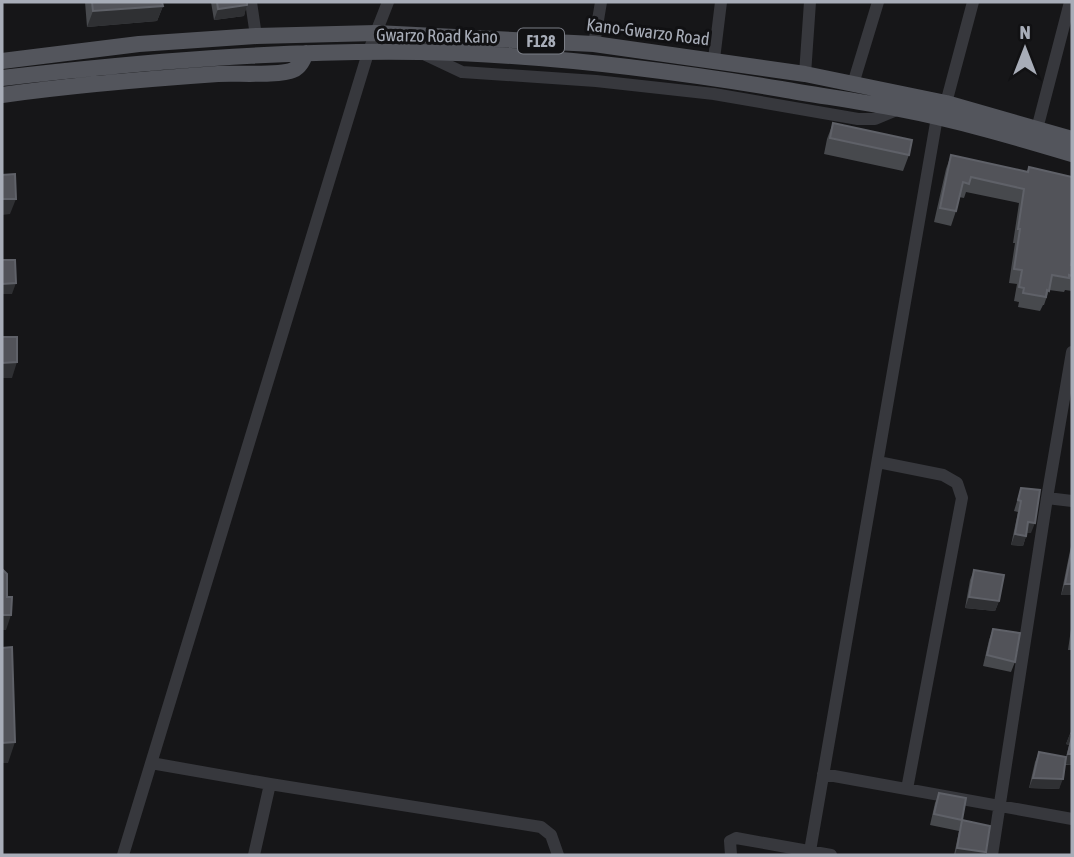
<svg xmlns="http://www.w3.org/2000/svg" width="1074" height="857" font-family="'Asap Condensed',sans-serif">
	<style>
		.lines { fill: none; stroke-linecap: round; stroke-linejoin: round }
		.minor { stroke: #37383d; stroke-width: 12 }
		.major { stroke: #53555c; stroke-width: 16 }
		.wall { fill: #47494d }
		.shaded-wall { fill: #2f3033 }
		.building { fill: #525359; stroke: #5f6168; stroke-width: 2 }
		.labels { text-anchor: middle; stroke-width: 6; stroke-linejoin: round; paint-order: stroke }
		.shield { fill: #111113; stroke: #7b7e86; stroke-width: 2 }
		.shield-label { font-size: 16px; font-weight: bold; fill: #a8adb8 }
		.street-label { font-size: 18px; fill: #a8adb8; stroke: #111113 }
	</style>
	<rect width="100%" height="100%" fill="#161618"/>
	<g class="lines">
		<path class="minor" d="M251 2 256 36
			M594 44 601 2
			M426 55 462 72 596 81 714 94 858 119H875L899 109
			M714 59 721 2
			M805 74 810 2
			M853 84 878 2
			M946 103 973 2
			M1037 129 1070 2
			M878 462 943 475 957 483 962 498 907 789
			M1047 498 1072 501
			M151 763 270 784 541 827 551 835 558 855
			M823 774 1072 819
			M810 851 937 117
			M123 855 368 53 388 2
			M254 855 270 784
			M731 855 730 841 736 838 831 855
			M992 855 1047 498 1072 352"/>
		<path class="major" d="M2 61 139 44 256 36 376 33 594 44 805 74 946 103 1072 139
			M2 78C140 62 280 50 419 52 540 54 662 69 781 89 820 96 860 101 899 109 957 120 1015 137 1072 154
			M2 95C73 85 146 79 218 74 235 73 280 76 293 70 300 67 303 60 306 53"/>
	</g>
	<path class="wall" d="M85 2H162L163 6 157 21 87 27Z
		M211 2H247L244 16 214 20Z
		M833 123 909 155 903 171 824 154 827 139Z
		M951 155 1027 172 1029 167 1071 265H1072V291L1065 290 1064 292 1049 290 1044 305H1043L1040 311 1018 307 1019 302 1014 301 1017 284 1009 283 1015 243H1013L1019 203 966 192 964 198 959 197 956 211 951 226 934 222 946 169Z
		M1021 488 1031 533H1027L1023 546 1011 545 1018 512 1014 511Z
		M1072 541V595H1061Z
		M974 570 999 601 995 611 965 608 970 580Z
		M1072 622V650H1068Z
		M993 629 1015 662 1011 672 983 666 989 640Z
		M1072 729V765H1065L1059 789 1029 788 1035 762 1039 752 1066 757 1069 745 1066 744Z
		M939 793 962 820 985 855H954L959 831 930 825 935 803Z"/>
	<path class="shaded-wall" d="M247 5 244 16 214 20 218 9Z
		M163 6 157 21 87 27 93 11Z
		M2 199H16L10 214 2 215Z
		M16 283 12 294H2V284Z
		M17 362 12 378H2V363Z
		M1028 522 1035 523 1031 533H1024Z
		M1015 534 1026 536 1023 546 1011 545Z
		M1065 584H1072V595H1061Z
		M969 597 999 601 995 611 965 608Z
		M2 615H11L6 630H2Z
		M1070 734H1072V736L1069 745 1066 744Z
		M15 742 8 763H2V743Z
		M1068 754H1072V765L1065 764Z
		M1033 778 1063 779 1059 789 1029 788Z
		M957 848 986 852 985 855H955Z"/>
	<path class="building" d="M92 2H162L163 6 93 11Z
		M217 2H247V5L218 9Z
		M833 123 912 140 909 155 830 138Z
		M951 155 1028 172 1029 167 1072 177V259L1071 265H1072V276L1069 275V278L1052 275 1049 291 1047 290 1046 297 1023 293 1024 288 1019 287 1022 270 1014 269 1020 229H1018L1024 189 971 177 969 184 963 182 956 211 940 208Z
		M15 174 16 199H2V175Z
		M2 260H15L16 283 2 284Z
		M2 337H17V362L2 363Z
		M1021 488 1040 490 1035 523 1028 522 1026 536 1015 534 1021 501 1018 500Z
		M1072 548V584H1065Z
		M2 569 7 574V597H12L11 615H2Z
		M974 570 1004 575 999 601 969 597Z
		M993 629 1020 633 1015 662 987 655Z
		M12 647 15 742 2 743V648Z
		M1072 737V754H1068Z
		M1039 752 1066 757 1063 779 1033 778Z
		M939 793 966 798 962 820 934 814Z
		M962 820 990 826 986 852 957 848Z"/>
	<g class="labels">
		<rect class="shield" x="518" y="28.5" width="46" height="25" rx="5"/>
		<g class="shield-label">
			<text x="541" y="47">F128</text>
		</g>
		<g class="street-label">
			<text transform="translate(648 32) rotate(7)" y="6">Kano-Gwarzo Road</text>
			<text transform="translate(437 36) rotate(1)" y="6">Gwarzo Road Kano</text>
		</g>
	</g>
	<rect width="1074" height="857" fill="none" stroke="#a8adb8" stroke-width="7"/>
	<g transform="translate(1025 49)" stroke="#111113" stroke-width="5" paint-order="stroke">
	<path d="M0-5L12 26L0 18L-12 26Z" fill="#a8adb8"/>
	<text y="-10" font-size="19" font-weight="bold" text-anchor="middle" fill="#a8adb8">N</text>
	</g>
</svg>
